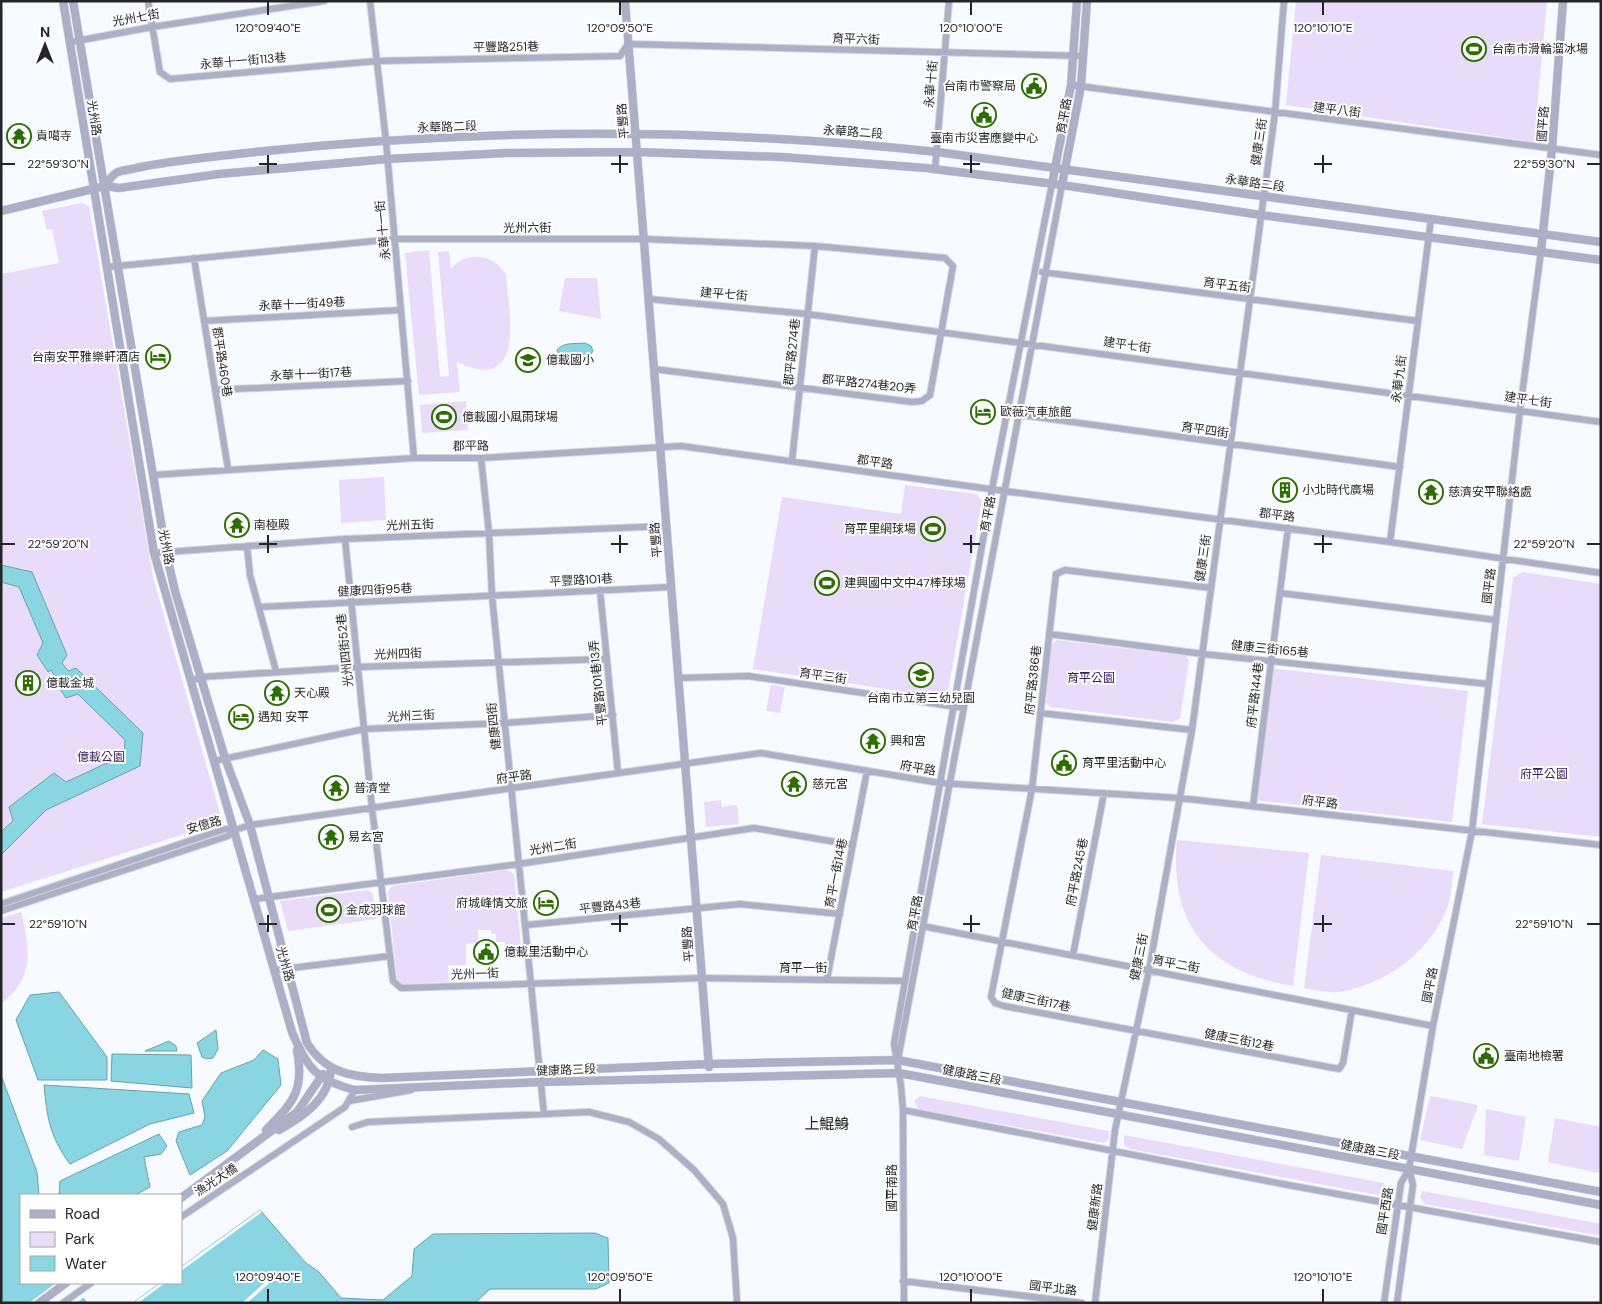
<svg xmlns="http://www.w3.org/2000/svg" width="1602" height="1304" font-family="'DM Sans','Noto Sans TC',sans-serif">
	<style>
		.green { fill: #e9dbfa }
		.water { fill: #89d5e2; stroke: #6ba0aa }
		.pier { fill: #f7faff }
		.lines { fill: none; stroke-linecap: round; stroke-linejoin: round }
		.minor-casing { stroke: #d1d4d8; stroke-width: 8 }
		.tertiary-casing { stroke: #d1d4d8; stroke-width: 9 }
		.minor { stroke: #adafc7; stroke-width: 6 }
		.tertiary { stroke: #adafc7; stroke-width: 8 }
		.ticks { fill: none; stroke: #242527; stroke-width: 2 }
		.labels { text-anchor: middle; stroke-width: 4; stroke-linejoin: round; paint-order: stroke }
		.street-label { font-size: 12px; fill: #242527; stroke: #fff }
		.poi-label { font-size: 12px; fill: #242527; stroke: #fff; text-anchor: start }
		.park-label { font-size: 12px; fill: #391956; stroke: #fff }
		.quarter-label { font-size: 15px; fill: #242527; stroke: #fff }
		.ticks-label { font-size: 12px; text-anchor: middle; fill: #242527; stroke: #fff; stroke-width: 4; stroke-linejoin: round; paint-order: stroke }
	</style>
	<rect width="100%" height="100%" fill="#f7faff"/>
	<path class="green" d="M1296 1H1547L1534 142 1286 105Z
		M82 203 89 206 153 577 221 817 216 824 1 892V274L59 263 52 229 47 230 42 211Z
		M429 250 440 377 449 376 438 252 449 251 451 269C466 250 495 254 506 275 509 313 527 395 457 362L460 392 419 395 405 253Z
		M565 278H597L601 319 559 311Z
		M466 401 468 430 422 433 420 405Z
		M384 477 386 520 341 523 339 480Z
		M905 485 976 494 982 500 948 691 939 697 753 669 782 497 901 514Z
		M1523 572 1601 584V837L1482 824 1513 578Z
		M1057 640 1186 656 1189 661 1180 718 1173 722 1050 707 1046 702 1052 644Z
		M1269 668 1468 691 1452 822 1254 800Z
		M771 685 785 687 780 713 766 711Z
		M721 800 722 807 737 805 739 824 706 827 704 802Z
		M1177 840 1309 853 1293 986C1209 972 1169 926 1177 840Z
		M1321 855 1453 871C1452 885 1451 900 1445 913 1427 954 1384 985 1339 992 1328 993 1315 990 1304 988Z
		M507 870 514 874 522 957H506L505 942H496V934H492L491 930H478V943L466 944V965H448L449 982 402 984 397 980 388 891 392 886Z
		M368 890 373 894 376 919 288 931 280 901Z
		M21 912C30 950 35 978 1 1004V918Z
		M920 1096 1109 1131V1138L1104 1143 918 1109 914 1101Z
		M1430 1096 1478 1105 1462 1149 1420 1140Z
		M1486 1109 1526 1117 1519 1161 1484 1155Z
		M1555 1118 1601 1127V1161L1598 1173 1548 1162Z
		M1124 1135 1384 1183 1383 1191 1378 1195 1130 1149 1124 1145Z
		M1422 1191 1601 1224V1236L1425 1204 1420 1198Z"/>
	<path class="water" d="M585 343 591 346 593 351 591 354 569 361H562L557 350C563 342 574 344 585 343Z
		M1 565 32 572 67 655 62 663 68 671 76 668 143 733 140 766 46 810 1 855V832L13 821 9 807 54 773 66 782 124 755 125 740 78 694 66 698 54 680 56 678 51 670 48 672 37 655 43 643 19 587 1 582Z
		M59 992 107 1057V1080H38L16 1020 30 995Z
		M216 1030 218 1049 213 1058 207 1059 202 1057 197 1043Z
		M169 1041 176 1046 177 1051H145Z
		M263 1050 278 1059 281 1085 227 1151 190 1175 176 1141 179 1132 202 1125 205 1117 202 1101 221 1073 254 1060Z
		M112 1054 191 1055 192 1088 111 1081Z
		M1 1075 37 1172 39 1195H21V1283H71L87 1303H1Z
		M44 1085 189 1094 194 1113 150 1124 70 1164C50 1137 47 1118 44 1085Z
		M159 1134 167 1146 161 1154 144 1157 150 1187 135 1195H59L60 1181Z
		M260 1210 306 1263 319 1272 341 1298 383 1300 412 1276 414 1249 433 1234 595 1233 608 1238 609 1283 596 1289H490L475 1303H133L160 1283H181V1267Z"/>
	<path class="pier" d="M260 1210 262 1212 181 1271V1267Z
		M274 1274 277 1277 275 1278 247 1303H242Z
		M56 1283H74L85 1296 77 1303H29Z
		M160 1283H165L138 1303H133Z"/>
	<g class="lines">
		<defs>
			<path id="minor" d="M148 1 160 72 170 79 377 61 620 56 628 44 1083 56
				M370 1 386 141 414 458
				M71 42 152 27 324 1
				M1071 85 1601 155
				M935 170 949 1
				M194 258 228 469
				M108 267 395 239H644L815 246 945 258 953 266 930 395 922 401 912 402 654 369
				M1042 272 1418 321
				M648 299 807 314 1601 422
				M204 321 401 310
				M215 390 408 381
				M1007 413 1400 467
				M481 458 489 533 492 596 544 1114
				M792 461 815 246
				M153 475 414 458H481L681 446 1004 491 1390 542 1601 573
				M345 539 372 808 390 956
				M1390 542 1431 219
				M247 546 250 575 276 671
				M154 553 345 539 666 526
				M1211 588 1065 570 1056 574 1032 789 991 997 995 1003 1004 1006 1339 1069 1343 1063 1352 1010
				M600 590 618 773
				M1280 593 1496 620
				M259 607 671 587
				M1049 634 1203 654 1488 684
				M678 678 748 676 964 708
				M191 681 201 677 358 667 607 659
				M1040 713 1192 730
				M214 761 364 729 505 723 613 715
				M1253 806 1288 528
				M255 899 519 864 754 828 853 845
				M1 904 225 829 235 830 250 825 761 753 940 783 1179 798 1601 845
				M1 911 228 836 235 830
				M526 925 740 904 840 914
				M922 926 1433 1026
				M1073 955 1104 793
				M275 970 390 956 393 981 401 988 702 978 905 981
				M827 979 867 771
				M898 1059 1062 185
				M349 1101 411 1090
				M903 1110 1288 1185 1601 1242
				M352 1127 368 1122 589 1112 629 1122 659 1139 694 1170 723 1204 733 1238 737 1303
				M181 1217 345 1107 355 1090
				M903 1281 1082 1303
				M63 1303 91 1283
				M904 1303 903 1110 901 1086 894 1044 992 489 1052 184
				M1095 1303 1115 1130 1149 970 1192 730 1275 113 1284 1
				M1384 1303 1401 1183 1409 1169 1433 1026 1472 831 1520 410 1541 251
				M1397 1303 1413 1185 1409 1169"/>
			<path id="tertiary" d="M63 1 154 553 292 1032C307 1068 316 1080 355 1090L542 1082 899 1073 1601 1205
				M73 1 166 552 175 591 225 758 250 825 307 1043C325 1072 350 1077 382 1078L709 1064 897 1060 1601 1192
				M625 1 709 1067
				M1052 184 1071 85 1077 1
				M1062 185 1081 86 1087 1
				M105 186C108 182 112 175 116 173 121 170 130 170 136 168 169 161 203 158 237 154 469 128 705 127 937 152L1601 242
				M1 211 105 186 119 188 219 174 387 159 507 153 637 152 782 157 926 168 1062 185 1261 215 1601 260
				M1541 251 1552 149 1563 1
				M266 1130C292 1103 305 1092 297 1050
				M279 1130C304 1116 329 1099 331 1069
				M181 1198 297 1112 323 1074
				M39 1303 66 1283"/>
		</defs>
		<use href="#minor" class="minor-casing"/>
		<use href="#tertiary" class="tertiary-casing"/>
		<use href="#minor" class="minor"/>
		<use href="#tertiary" class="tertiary"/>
	</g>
	<path class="ticks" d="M268 2V15M620 2V15M971 2V15M1323 2V15M268 155V173M620 155V173M971 155V173M1323 155V173M2 164H15M259 164H277M611 164H628M963 164H980M1314 164H1332M1587 164H1600M268 535V553M620 535V553M971 535V553M1323 535V553M2 544H15M259 544H277M611 544H628M963 544H980M1314 544H1332M1587 544H1600M268 915V932M620 915V932M971 915V932M1323 915V932M2 924H15M259 924H277M611 924H628M963 924H980M1314 924H1332M1587 924H1600M268 1289V1302M620 1289V1302M971 1289V1302M1323 1289V1302"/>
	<defs>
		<symbol id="stadium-ring" viewBox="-11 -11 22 22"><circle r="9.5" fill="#fff" stroke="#2d6d02" stroke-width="1.5"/><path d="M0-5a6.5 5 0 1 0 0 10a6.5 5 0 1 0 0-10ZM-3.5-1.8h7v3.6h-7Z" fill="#2d6d02"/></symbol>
		<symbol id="civic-ring" viewBox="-11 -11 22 22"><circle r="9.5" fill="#fff" stroke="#2d6d02" stroke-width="1.5"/><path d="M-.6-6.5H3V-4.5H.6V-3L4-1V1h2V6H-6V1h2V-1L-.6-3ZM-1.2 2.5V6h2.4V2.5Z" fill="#2d6d02"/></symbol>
		<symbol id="temple-ring" viewBox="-11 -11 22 22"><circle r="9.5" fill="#fff" stroke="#2d6d02" stroke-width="1.5"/><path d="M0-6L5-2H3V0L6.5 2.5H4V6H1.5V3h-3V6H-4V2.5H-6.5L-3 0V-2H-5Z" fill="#2d6d02"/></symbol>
		<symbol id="hotel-ring" viewBox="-11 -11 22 22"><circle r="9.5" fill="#fff" stroke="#2d6d02" stroke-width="1.5"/><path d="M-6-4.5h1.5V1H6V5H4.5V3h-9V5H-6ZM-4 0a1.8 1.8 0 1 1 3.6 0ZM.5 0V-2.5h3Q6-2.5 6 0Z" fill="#2d6d02"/></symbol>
		<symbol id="school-ring" viewBox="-11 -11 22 22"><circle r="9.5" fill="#fff" stroke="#2d6d02" stroke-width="1.5"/><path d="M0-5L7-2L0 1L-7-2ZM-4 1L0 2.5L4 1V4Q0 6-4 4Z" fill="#2d6d02"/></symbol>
		<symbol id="building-ring" viewBox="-11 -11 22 22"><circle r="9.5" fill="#fff" stroke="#2d6d02" stroke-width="1.5"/><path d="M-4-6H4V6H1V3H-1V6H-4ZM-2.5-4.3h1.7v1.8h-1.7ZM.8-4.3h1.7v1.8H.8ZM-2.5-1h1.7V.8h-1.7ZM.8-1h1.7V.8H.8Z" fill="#2d6d02"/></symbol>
	</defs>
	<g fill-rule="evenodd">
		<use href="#stadium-ring" x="1460" y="35" width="28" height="28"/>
		<use href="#civic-ring" x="1020" y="72" width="28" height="28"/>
		<use href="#civic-ring" x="970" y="101" width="28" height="28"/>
		<use href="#temple-ring" x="5" y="122" width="28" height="28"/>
		<use href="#hotel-ring" x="144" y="343" width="28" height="28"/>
		<use href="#school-ring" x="514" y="346" width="28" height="28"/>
		<use href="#hotel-ring" x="969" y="398" width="28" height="28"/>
		<use href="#stadium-ring" x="430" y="403" width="28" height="28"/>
		<use href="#building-ring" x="1271" y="476" width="28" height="28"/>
		<use href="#temple-ring" x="1417" y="478" width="28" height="28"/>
		<use href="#temple-ring" x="223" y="511" width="28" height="28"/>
		<use href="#stadium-ring" x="919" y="515" width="28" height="28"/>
		<use href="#stadium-ring" x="813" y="569" width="28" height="28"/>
		<use href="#school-ring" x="907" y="661" width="28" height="28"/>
		<use href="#building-ring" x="14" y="669" width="28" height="28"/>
		<use href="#temple-ring" x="263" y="679" width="28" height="28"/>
		<use href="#hotel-ring" x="227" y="703" width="28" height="28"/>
		<use href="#temple-ring" x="859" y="727" width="28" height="28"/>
		<use href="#civic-ring" x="1050" y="749" width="28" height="28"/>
		<use href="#temple-ring" x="780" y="770" width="28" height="28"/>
		<use href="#temple-ring" x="322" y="774" width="28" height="28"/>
		<use href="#temple-ring" x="317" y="823" width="28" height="28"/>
		<use href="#hotel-ring" x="532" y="889" width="28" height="28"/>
		<use href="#stadium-ring" x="315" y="896" width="28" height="28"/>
		<use href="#civic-ring" x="472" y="938" width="28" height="28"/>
		<use href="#civic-ring" x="1472" y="1042" width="28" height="28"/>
	</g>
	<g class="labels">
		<g class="street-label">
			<text transform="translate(136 18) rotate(-10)" y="4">光州七街</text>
			<text transform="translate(856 39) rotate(2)" y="4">育平六街</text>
			<text transform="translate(506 47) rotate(-1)" y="4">平豐路251巷</text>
			<text transform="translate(243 61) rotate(-5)" y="4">永華十一街113巷</text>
			<text transform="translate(931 84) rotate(-85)" y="4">永華十街</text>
			<text transform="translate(1337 110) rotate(7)" y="4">建平八街</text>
			<text transform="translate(1064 116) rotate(-80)" y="4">育平路</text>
			<text transform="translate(94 118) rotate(81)" y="4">光州路</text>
			<text transform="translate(623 121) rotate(-95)" y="4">平豐路</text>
			<text transform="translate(1543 124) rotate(-86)" y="4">國平路</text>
			<text transform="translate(447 127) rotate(-2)" y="4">永華路二段</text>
			<text transform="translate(853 132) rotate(4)" y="4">永華路二段</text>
			<text transform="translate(1259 142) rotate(-82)" y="4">健康三街</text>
			<text transform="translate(1255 183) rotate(8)" y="4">永華路二段</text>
			<text x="527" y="232">光州六街</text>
			<text transform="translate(383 230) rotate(-96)" y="4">永華十一街</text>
			<text transform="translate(1227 285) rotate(7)" y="4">育平五街</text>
			<text transform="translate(724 294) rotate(5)" y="4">建平七街</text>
			<text transform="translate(302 304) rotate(-3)" y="4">永華十一街49巷</text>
			<text transform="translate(1127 345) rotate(8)" y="4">建平七街</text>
			<text transform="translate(792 352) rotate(-84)" y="4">郡平路274巷</text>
			<text transform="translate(222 362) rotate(81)" y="4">郡平路460巷</text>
			<text transform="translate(311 374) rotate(-3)" y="4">永華十一街17巷</text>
			<text transform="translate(1399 379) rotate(-83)" y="4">永華九街</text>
			<text transform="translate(869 384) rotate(6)" y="4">郡平路274巷20弄</text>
			<text transform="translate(1528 400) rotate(8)" y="4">建平七街</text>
			<text transform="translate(1205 430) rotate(8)" y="4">育平四街</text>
			<text transform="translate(471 446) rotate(-1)" y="4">郡平路</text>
			<text transform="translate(875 462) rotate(8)" y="4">郡平路</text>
			<text transform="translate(988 514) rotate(-80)" y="4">育平路</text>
			<text transform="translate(1277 515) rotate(7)" y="4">郡平路</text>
			<text transform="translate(410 525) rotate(-2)" y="4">光州五街</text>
			<text transform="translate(656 540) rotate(-95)" y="4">平豐路</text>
			<text transform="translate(166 547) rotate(79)" y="4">光州路</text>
			<text transform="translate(1203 558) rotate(-82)" y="4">健康三街</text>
			<text transform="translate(581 580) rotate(-3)" y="4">平豐路101巷</text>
			<text transform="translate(1489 586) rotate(-83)" y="4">國平路</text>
			<text transform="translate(375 590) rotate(-3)" y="4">健康四街95巷</text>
			<text transform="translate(1270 649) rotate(6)" y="4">健康三街165巷</text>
			<text transform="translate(345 650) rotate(-96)" y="4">光州四街52巷</text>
			<text transform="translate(398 654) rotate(-2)" y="4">光州四街</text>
			<text transform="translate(823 676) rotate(8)" y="4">育平三街</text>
			<text transform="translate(1033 680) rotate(-84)" y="4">府平路386巷</text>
			<text transform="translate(598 683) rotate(-96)" y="4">平豐路101巷13弄</text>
			<text transform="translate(1255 695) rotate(-83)" y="4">府平路144巷</text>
			<text transform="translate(411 716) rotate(-3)" y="4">光州三街</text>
			<text transform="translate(494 726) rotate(-96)" y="4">健康四街</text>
			<text transform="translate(918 768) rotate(10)" y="4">府平路</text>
			<text transform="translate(514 777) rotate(-8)" y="4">府平路</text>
			<text transform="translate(1320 802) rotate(7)" y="4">府平路</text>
			<text transform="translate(204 825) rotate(-16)" y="4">安億路</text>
			<text transform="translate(553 847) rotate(-9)" y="4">光州二街</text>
			<text transform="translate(1077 872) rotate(-79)" y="4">府平路245巷</text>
			<text transform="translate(836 873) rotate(-79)" y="4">育平一街14巷</text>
			<text transform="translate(610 906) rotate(-6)" y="4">平豐路43巷</text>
			<text transform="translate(915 913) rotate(-80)" y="4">育平路</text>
			<text transform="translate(688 944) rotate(-94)" y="4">平豐路</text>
			<text transform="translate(1139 957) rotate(-79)" y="4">健康三街</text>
			<text transform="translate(285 964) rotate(74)" y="4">光州路</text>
			<text transform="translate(1176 964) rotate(11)" y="4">育平二街</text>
			<text x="803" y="972">育平一街</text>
			<text transform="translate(475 974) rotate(-2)" y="4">光州一街</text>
			<text transform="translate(1430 985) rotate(-79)" y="4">國平路</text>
			<text transform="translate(1036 1000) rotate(12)" y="4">健康三街17巷</text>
			<text transform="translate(1239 1040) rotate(11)" y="4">健康三街12巷</text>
			<text transform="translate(566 1070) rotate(-2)" y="4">健康路三段</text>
			<text transform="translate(972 1075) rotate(11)" y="4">健康路三段</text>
			<text transform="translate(1370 1150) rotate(11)" y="4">健康路三段</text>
			<text transform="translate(216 1180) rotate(-33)" y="4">漁光大橋</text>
			<text transform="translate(892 1188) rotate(-90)" y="4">國平南路</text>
			<text transform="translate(1095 1207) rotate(-83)" y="4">健康新路</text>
			<text transform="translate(1385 1211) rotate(-81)" y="4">國平西路</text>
			<text transform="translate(1053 1288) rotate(7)" y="4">國平北路</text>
		</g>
		<g class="poi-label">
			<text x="1492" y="53">台南市滑輪溜冰場</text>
			<text x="1016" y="90" text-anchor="end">台南市警察局</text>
			<text x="36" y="140">貢噶寺</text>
			<text x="984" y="142" text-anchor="middle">臺南市災害應變中心</text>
			<text x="140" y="361" text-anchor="end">台南安平雅樂軒酒店</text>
			<text x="546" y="364">億載國小</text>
			<text x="1000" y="416">歐薇汽車旅館</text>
			<text x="462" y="421">億載國小風雨球場</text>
			<text x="1302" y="494">小北時代廣場</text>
			<text x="1448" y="496">慈濟安平聯絡處</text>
			<text x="254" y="529">南極殿</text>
			<text x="916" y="533" text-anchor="end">育平里網球場</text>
			<text x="844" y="587">建興國中文中47棒球場</text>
			<text x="46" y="687">億載金城</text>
			<text x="294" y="697">天心殿</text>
			<text x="921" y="702" text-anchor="middle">台南市立第三幼兒園</text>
			<text x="258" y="721">遇知 安平</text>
			<text x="890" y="745">興和宮</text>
			<text x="1082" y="767">育平里活動中心</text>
			<text x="812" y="788">慈元宮</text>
			<text x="354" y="792">普濟堂</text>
			<text x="348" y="841">易玄宮</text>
			<text x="528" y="907" text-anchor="end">府城峰情文旅</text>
			<text x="346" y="914">金成羽球館</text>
			<text x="504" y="956">億載里活動中心</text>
			<text x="1504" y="1060">臺南地檢署</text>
		</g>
		<g class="park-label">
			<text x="1091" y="682">育平公園</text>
			<text x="101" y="761">億載公園</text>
			<text x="1544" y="778">府平公園</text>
		</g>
		<g class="quarter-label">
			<text x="827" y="1129">上鯤鯓</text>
		</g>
	</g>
	<g class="ticks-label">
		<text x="268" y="32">120°09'40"E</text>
		<text x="620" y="32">120°09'50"E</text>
		<text x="971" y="32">120°10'00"E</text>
		<text x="1323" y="32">120°10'10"E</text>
		<text x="58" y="168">22°59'30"N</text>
		<text x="1544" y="168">22°59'30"N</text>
		<text x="58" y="548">22°59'20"N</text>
		<text x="1544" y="548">22°59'20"N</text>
		<text x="58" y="928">22°59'10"N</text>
		<text x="1544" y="928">22°59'10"N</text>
		<text x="268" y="1281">120°09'40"E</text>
		<text x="620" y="1281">120°09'50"E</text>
		<text x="971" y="1281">120°10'00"E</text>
		<text x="1323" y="1281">120°10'10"E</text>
	</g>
	<rect width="1602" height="1304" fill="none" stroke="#242527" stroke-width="5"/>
	<rect x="20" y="1194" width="162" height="90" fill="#ffffff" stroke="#a7a8a9"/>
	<rect x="30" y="1210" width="25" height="8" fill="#adafc7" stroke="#a7a8a9"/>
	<text x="65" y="1219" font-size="15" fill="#242527">Road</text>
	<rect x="30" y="1232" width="25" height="15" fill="#e9dbfa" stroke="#a7a8a9"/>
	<text x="65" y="1244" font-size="15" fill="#242527">Park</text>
	<rect x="30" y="1256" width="25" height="15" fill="#89d5e2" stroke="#a7a8a9"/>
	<text x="65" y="1269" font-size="15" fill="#242527">Water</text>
	<g transform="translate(45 45)" stroke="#ffffff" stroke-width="4" paint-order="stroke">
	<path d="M0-4L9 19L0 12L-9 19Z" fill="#242527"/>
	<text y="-8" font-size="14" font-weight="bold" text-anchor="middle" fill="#242527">N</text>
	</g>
</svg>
